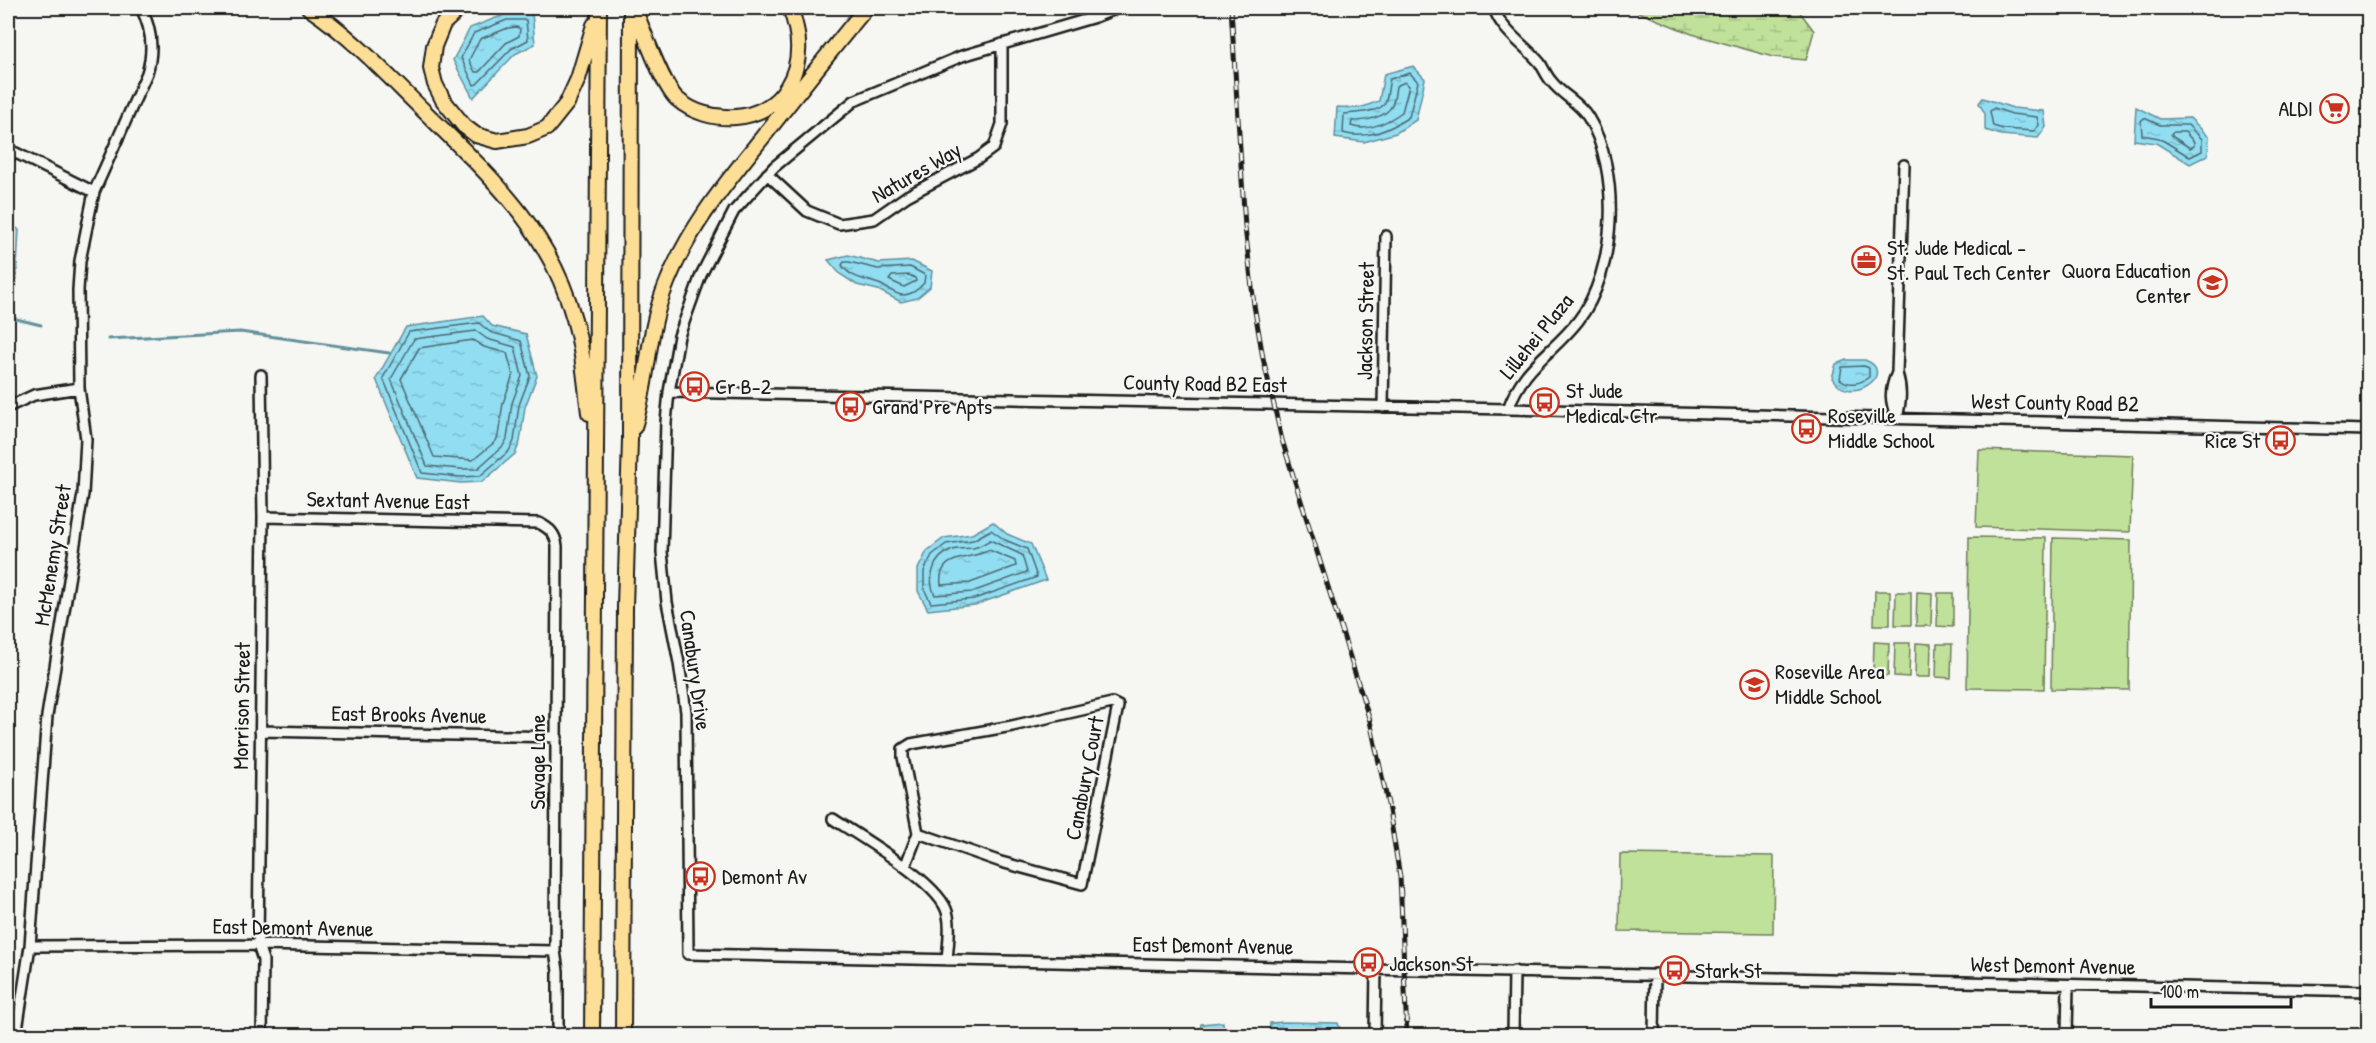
<svg xmlns="http://www.w3.org/2000/svg" width="2376" height="1043" font-family="'Patrick Hand',sans-serif">
	<style>
		.grass { fill: #c0e19a; stroke: #6e7e5b; stroke-width: 1.5 }
		.wetland { fill: url(#wetland-marsh); stroke: #6e7e5b; stroke-width: 1.5 }
		.water { fill: url(#water-ripples); stroke: #62909c; stroke-width: 1.5 }
		.lines { fill: none; stroke-linecap: round; stroke-linejoin: round }
		.shore { stroke: #4b6971; stroke-width: 1.5 }
		.stream { stroke: #62909c; stroke-width: 3 }
		.minor-casing { stroke: #1c1c1c; stroke-width: 14 }
		.highway-casing { stroke: #1c1c1c; stroke-width: 18 }
		.minor { stroke: #f6f6f2; stroke-width: 9 }
		.highway { stroke: #fdde96; stroke-width: 14 }
		.rail-casing { stroke: #1c1c1c; stroke-width: 5 }
		.rail { stroke: #f6f6f2; stroke-width: 3; stroke-dasharray: 9; stroke-linecap: butt }
		.labels { text-anchor: middle; stroke-width: 4.5; stroke-linejoin: round; paint-order: stroke }
		.poi-label { font-size: 22px; fill: #1c1c1c; stroke: #f6f6f2; text-anchor: start }
		.street-label { font-size: 22px; fill: #1c1c1c; stroke: #f6f6f2 }
	</style>
	<defs>
		<pattern id="wetland-marsh" width="20" height="14" patternUnits="userSpaceOnUse" patternTransform="scale(1.5)"><rect width="20" height="14" fill="#c0e19a"/><path d="M1 5h8M5 5V1M11 12h8M15 12V8" fill="none" stroke="#a4c084"/></pattern>
		<pattern id="water-ripples" width="26" height="14" patternUnits="userSpaceOnUse" patternTransform="scale(1.5)"><rect width="26" height="14" fill="#91ddf1"/><path d="M2 4q2-2 4 0t4 0M15 11q2-2 4 0t4 0" fill="none" stroke="#7cbdce"/></pattern>
	</defs>
	<rect width="100%" height="100%" fill="#f6f6f2"/>
	<filter id="ink" filterUnits="userSpaceOnUse"><feTurbulence type="fractalNoise" baseFrequency=".0167" numOctaves="2"/><feDisplacementMap in="SourceGraphic" scale="12" xChannelSelector="R" yChannelSelector="G"/><feConvolveMatrix kernelMatrix="1 2 1 2 8 2 1 2 1" color-interpolation-filters="sRGB"/></filter>
	<g filter="url(#ink)">
		<path class="grass" d="M1979 450 2133 455 2130 532 1976 527Z
			M1969 537 2046 538 2044 689 1967 688Z
			M2053 538 2131 540 2129 690 2051 689Z
			M1875 591H1890V625H1874Z
			M1896 592H1911V625H1895Z
			M1917 592 1932 593 1931 626H1916Z
			M1938 593H1953V627L1937 626Z
			M1874 642 1889 643 1888 676H1873Z
			M1895 643H1910L1909 677 1894 676Z
			M1916 643 1931 644 1930 677H1915Z
			M1937 644H1952L1951 678 1936 677Z
			M1620 854 1774 856 1773 933 1619 931Z"/>
		<path class="wetland" d="M1628 8H1797L1814 31 1806 60 1773 57 1692 34Z"/>
		<path class="water" d="M532 13 535 44 515 54 473 98 453 60 470 28 506 14Z
			M1413 66 1425 79 1416 120 1396 133 1364 142 1335 138 1337 107 1360 108 1379 101 1384 74Z
			M1983 98 2013 108 2044 111 2046 127 2038 138 2001 135 1985 130V114L1979 103Z
			M2136 107 2160 119 2190 118 2209 137 2208 155 2190 164 2156 143 2134 140Z
			M8 220 19 230 16 287 8 289Z
			M848 255 879 263 912 261 932 271 930 287 917 298 901 302 878 290 857 285 840 274 828 260Z
			M483 316 492 326 526 334 537 376 525 407 520 442 515 454 482 482 461 483 417 478 376 379 406 327Z
			M1865 360C1899 373 1849 408 1832 378L1836 364 1846 360Z
			M993 522 1007 534 1031 544 1046 580 975 605 928 610 918 591V569L927 551 944 538 972 534Z
			M1223 1022 1224 1035H1199L1201 1024Z
			M1285 1022 1338 1023 1342 1035H1269L1270 1023Z"/>
		<g class="lines">
			<path class="shore" d="M507 20H526L528 40 511 49 477 84 474 85 461 58 474 33Z
				M517 27 520 29 519 36 506 43 479 72H475L469 60 480 39 508 28Z
				M1410 73 1418 82 1409 117C1389 130 1367 140 1343 133L1344 114C1353 113 1380 113 1385 103 1388 97 1388 86 1390 79Z
				M1405 82 1409 86 1402 112C1388 122 1368 132 1351 126L1352 121C1364 121 1387 118 1392 105 1395 99 1395 92 1396 86Z
				M1994 108 2012 114 2037 117 2039 125 2034 131 2003 129 1993 126 1990 111Z
				M2144 118 2160 125H2188L2202 139V151L2190 157 2159 138 2142 135 2141 121Z
				M2174 132H2185L2194 142V146L2190 148 2173 137 2171 134Z
				M844 262H849L878 269 910 267 925 275 924 283C919 289 913 294 904 295 896 296 887 287 879 284 865 279 850 278 842 265Z
				M909 275 915 278 916 281 904 287 889 280 892 276Z
				M479 323 490 332 521 341 530 376 519 405 514 441 509 451 480 476 461 477 422 473 383 378 409 332Z
				M476 331 487 339 515 347 522 376 512 403 507 439 503 446 477 469H461L427 466 391 379 414 339Z
				M473 340 484 347 507 353 513 375 503 403 498 436 496 441 473 460 434 457 401 379 419 348Z
				M1864 366 1869 368V377C1860 384 1849 386 1840 379L1842 367Z
				M991 530 1005 540 1027 549 1037 577 974 599 931 603 924 589V571L932 555 946 544 973 540Z
				M990 540 1022 555 1027 572 972 592 935 595C927 580 933 557 950 551 957 548 966 549 973 548 979 547 985 543 990 540Z
				M989 550 1015 561 1016 566 970 583 941 585C937 553 970 561 989 550Z
				M1275 1036 1277 1029H1332L1336 1036"/>
			<path class="stream" d="M8 317 41 325
				M108 339 240 332 389 353"/>
			<defs>
				<path id="minor" d="M1118 8 1095 17 962 56 854 101 774 167 734 211 701 275 679 336 669 392 666 422 662 552 667 602 679 663 686 712 688 954 2368 991
					M1494 8C1501 31 1525 45 1540 63 1544 69 1547 77 1552 82 1563 96 1579 102 1588 117 1621 170 1617 271 1578 321 1552 354 1523 366 1508 409
					M8 149 94 192
					M767 174 807 211 839 224 874 219 907 196 979 158 994 147 1002 124V44
					M261 375 263 517 258 945 263 960 262 1036
					M669 392 1508 409 2368 430
					M8 407 34 395 79 388
					M1383 407 1386 236
					M1897 418C1901 402 1902 389 1897 373L1904 165
					M1897 418C1890 402 1889 390 1897 373
					M263 517 539 523C550 529 555 533 557 546L555 951 558 971V1036
					M1112 703 1118 706 1082 884 1001 862 918 833 903 757V749L911 744 1012 726Z
					M260 731 557 737
					M833 819C861 837 934 880 946 909 952 923 948 945 947 960
					M905 867 918 833
					M30 946 258 945 555 951
					M16 1036 30 946 47 716 83 494 86 439 79 388 78 290 80 261 94 192 147 73C154 50 152 29 141 8
					M1375 1036 1376 968
					M1513 1036 1514 971
					M1654 1036 1655 974
					M2067 1036 2068 985"/>
				<path id="highway" d="M309 8C352 37 387 75 424 111 488 174 550 229 574 319 583 350 585 381 589 413
					M460 8 443 24 434 46 431 68 435 84 443 100 464 126 476 135 497 141 528 136 547 128 567 103 578 79 594 25
					M634 8C643 29 662 85 677 99 708 126 765 124 787 87 803 62 800 34 790 8
					M634 427C648 383 647 337 663 293 686 230 725 184 766 133 799 91 832 49 866 8
					M592 1036 599 8
					M623 1036 625 607 630 440 631 8"/>
			</defs>
			<use href="#minor" class="minor-casing"/>
			<use href="#highway" class="highway-casing"/>
			<use href="#minor" class="minor"/>
			<use href="#highway" class="highway"/>
			<defs>
				<path id="rail" d="M1231 8 1245 227 1254 305 1263 358 1282 440 1370 721 1388 804 1400 877 1407 1036"/>
			</defs>
			<use href="#rail" class="rail-casing"/>
			<use href="#rail" class="rail"/>
		</g>
	</g>
	<defs>
		<symbol id="supermarket-ring" viewBox="-11 -11 22 22"><circle r="9.5" fill="#f6f6f2" stroke="#c8321e" stroke-width="1.5"/><path d="M-6-5.5h2.5l.6 2H6L4.5 2H-2.5L-4.4-4H-6ZM-1.5 3.2a1.3 1.3 0 1 0 .1 0ZM3 3.2a1.3 1.3 0 1 0 .1 0Z" fill="#c8321e"/></symbol>
		<symbol id="office-ring" viewBox="-11 -11 22 22"><circle r="9.5" fill="#f6f6f2" stroke="#c8321e" stroke-width="1.5"/><path d="M-6-3h4V-5.5h4V-3h4V5H-6ZM-1-4.5V-3h2v-1.5ZM-6 0V1H6V0Z" fill="#c8321e"/></symbol>
		<symbol id="school-ring" viewBox="-11 -11 22 22"><circle r="9.5" fill="#f6f6f2" stroke="#c8321e" stroke-width="1.5"/><path d="M0-5L7-2L0 1L-7-2ZM-4 1L0 2.5L4 1V4Q0 6-4 4Z" fill="#c8321e"/></symbol>
		<symbol id="bus-ring" viewBox="-11 -11 22 22"><circle r="9.5" fill="#f6f6f2" stroke="#c8321e" stroke-width="1.5"/><path d="M-5-6H5V4H4V6H2V4H-2V6H-4V4H-5ZM-3.5-4V0h7V-4ZM-3.5 1.2v1.5H-2V1.2ZM2 1.2v1.5H3.5V1.2Z" fill="#c8321e"/></symbol>
	</defs>
	<g fill-rule="evenodd">
		<use href="#supermarket-ring" x="2318" y="92" width="33" height="33"/>
		<use href="#office-ring" x="1850" y="244" width="33" height="33"/>
		<use href="#school-ring" x="2196" y="266" width="33" height="33"/>
		<use href="#bus-ring" x="678" y="370" width="33" height="33"/>
		<use href="#bus-ring" x="1528" y="386" width="33" height="33"/>
		<use href="#bus-ring" x="834" y="390" width="33" height="33"/>
		<use href="#bus-ring" x="1790" y="412" width="33" height="33"/>
		<use href="#bus-ring" x="2264" y="424" width="33" height="33"/>
		<use href="#school-ring" x="1738" y="668" width="33" height="33"/>
		<use href="#bus-ring" x="684" y="860" width="33" height="33"/>
		<use href="#bus-ring" x="1352" y="946" width="33" height="33"/>
		<use href="#bus-ring" x="1658" y="954" width="33" height="33"/>
	</g>
	<g class="labels">
		<g class="poi-label">
			<text x="2313" y="116" text-anchor="end">ALDI</text>
			<text x="1887" y="255">St. Jude Medical -<tspan x="1887" dy="25">St. Paul Tech Center</tspan></text>
			<text x="2191" y="278" text-anchor="end">Quora Education<tspan x="2191" dy="25">Center</tspan></text>
			<text x="715" y="394">Cr B-2</text>
			<text x="1566" y="398">St Jude<tspan x="1566" dy="25">Medical Ctr</tspan></text>
			<text x="872" y="414">Grand Pre Apts</text>
			<text x="1828" y="423">Roseville<tspan x="1828" dy="25">Middle School</tspan></text>
			<text x="2260" y="448" text-anchor="end">Rice St</text>
			<text x="1775" y="679">Roseville Area<tspan x="1775" dy="25">Middle School</tspan></text>
			<text x="722" y="884">Demont Av</text>
			<text x="1389" y="971">Jackson St</text>
			<text x="1695" y="978">Stark St</text>
		</g>
		<g class="street-label">
			<text transform="translate(916 172) rotate(-30)" y="8">Natures Way</text>
			<text transform="translate(1365 321) rotate(-89)" y="8">Jackson Street</text>
			<text transform="translate(1536 336) rotate(-51)" y="8">Lillehei Plaza</text>
			<text transform="translate(1205 383) rotate(1)" y="8">County Road B2 East</text>
			<text transform="translate(2055 402) rotate(1)" y="8">West County Road B2</text>
			<text transform="translate(388 500) rotate(1)" y="8">Sextant Avenue East</text>
			<text transform="translate(52 555) rotate(-81)" y="8">McMenemy Street</text>
			<text transform="translate(696 670) rotate(82)" y="8">Canabury Drive</text>
			<text transform="translate(241 706) rotate(-89)" y="8">Morrison Street</text>
			<text transform="translate(409 714) rotate(1)" y="8">East Brooks Avenue</text>
			<text transform="translate(537 762) rotate(-90)" y="8">Savage Lane</text>
			<text transform="translate(1084 778) rotate(-79)" y="8">Canabury Court</text>
			<text transform="translate(293 927) rotate(1)" y="8">East Demont Avenue</text>
			<text transform="translate(1213 945) rotate(1)" y="8">East Demont Avenue</text>
			<text transform="translate(2053 965) rotate(1)" y="8">West Demont Avenue</text>
		</g>
	</g>
	<rect width="2376" height="1043" fill="none" stroke="#f6f6f2" stroke-width="30"/>
	<rect x="15" y="15" width="2346" height="1013" fill="none" stroke="#1c1c1c" stroke-width="2" filter="url(#ink)"/>
	<path d="M2151 998v9h140v-9" fill="none" stroke="#1c1c1c" stroke-width="3"/>
	<text x="2160" y="998" font-size="18" fill="#1c1c1c" stroke="#f6f6f2" stroke-width="4.5" paint-order="stroke">100 m</text>
</svg>
